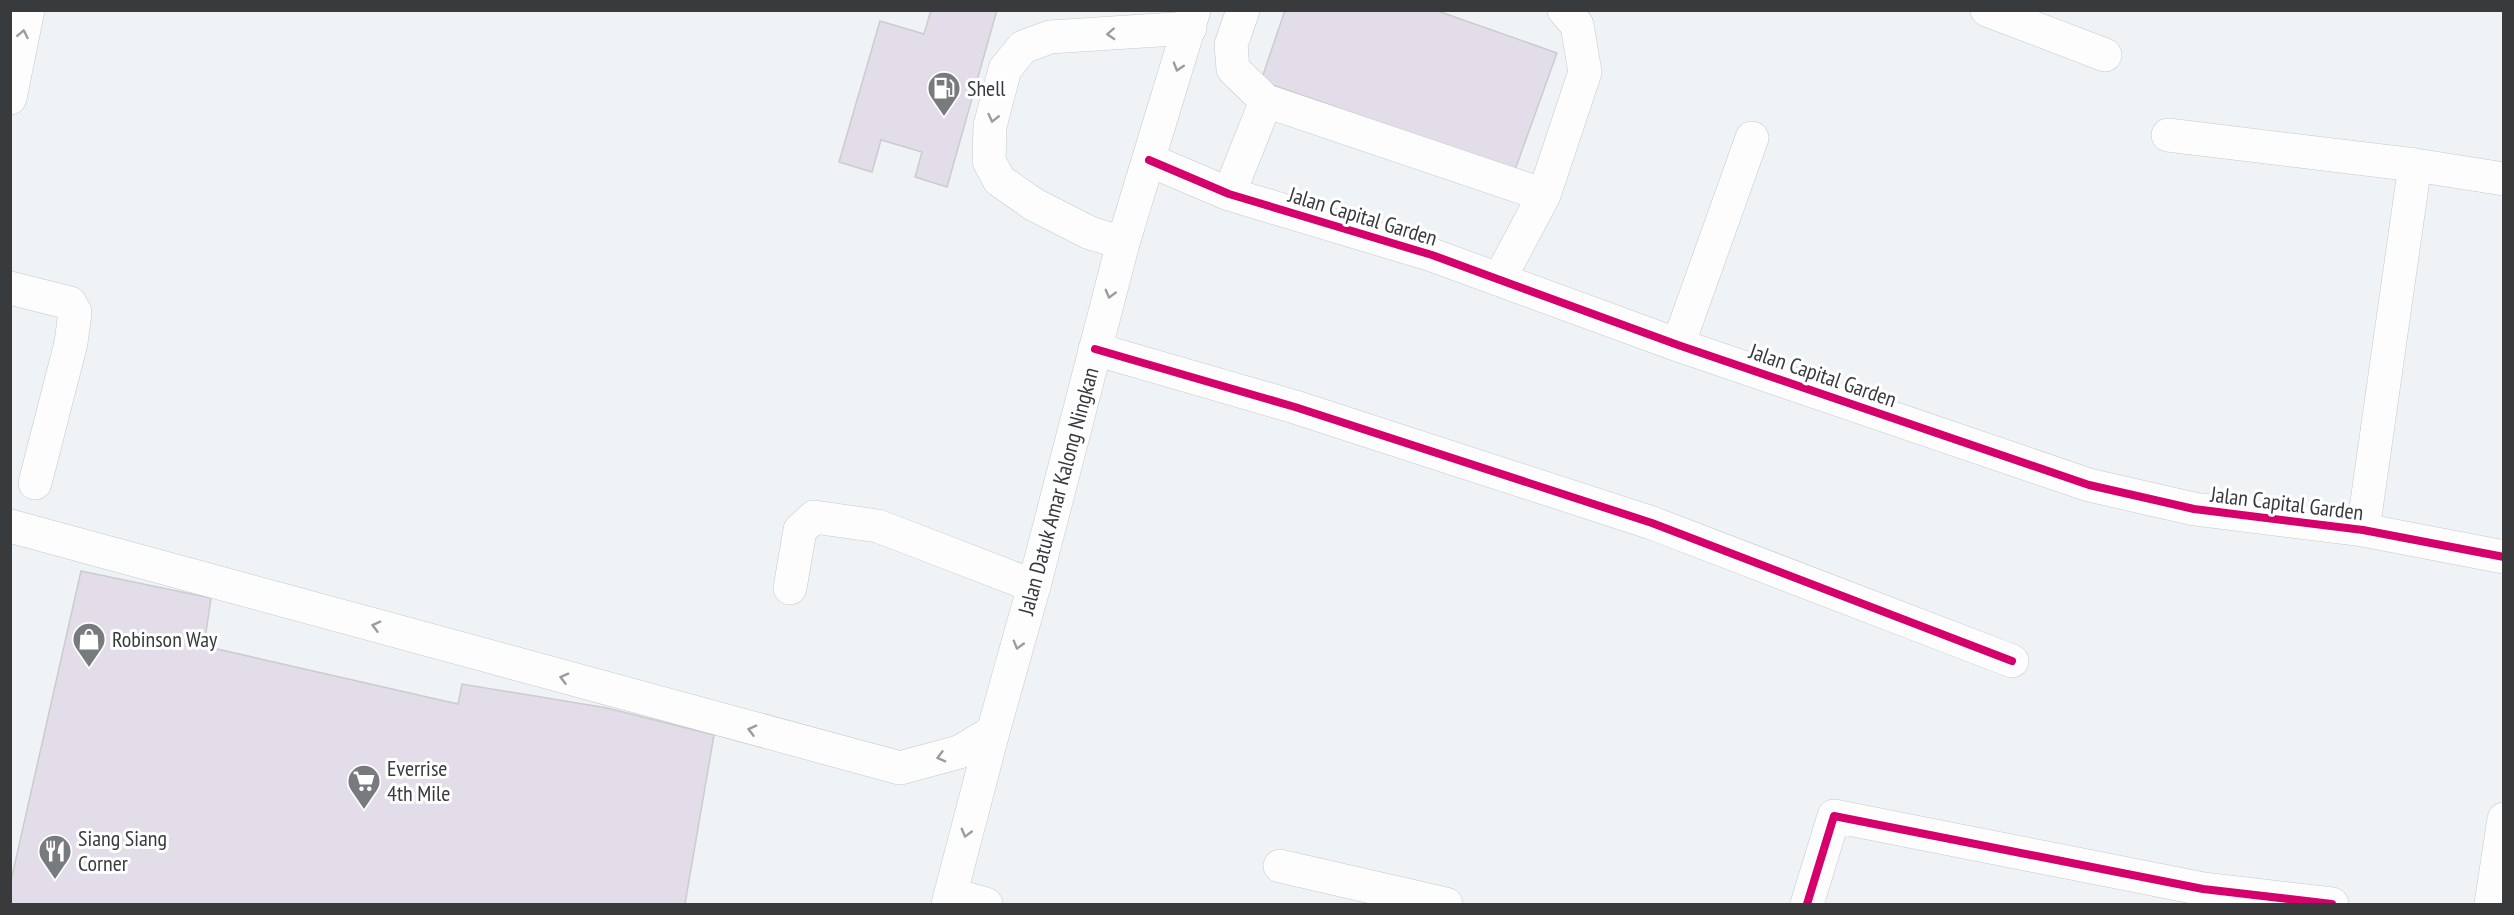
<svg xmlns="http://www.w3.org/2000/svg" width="2514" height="915" font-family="'PT Sans Narrow',sans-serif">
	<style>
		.building { fill: #e2dde8; stroke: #cbccce; stroke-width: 1.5 }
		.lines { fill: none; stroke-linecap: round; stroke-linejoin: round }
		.minor-casing { stroke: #c6c8cb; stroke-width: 34 }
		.highway-casing { stroke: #c6c8cb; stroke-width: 34 }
		.minor { stroke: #fdfdfe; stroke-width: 33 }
		.highway { stroke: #fdfdfe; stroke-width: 33 }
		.cycleway-casing { stroke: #fff; stroke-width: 11 }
		.cycleway { stroke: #d6006c; stroke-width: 8 }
		.oneway { stroke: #9a9c9d }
		.labels { text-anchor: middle; stroke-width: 6; stroke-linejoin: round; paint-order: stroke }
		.poi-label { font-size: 22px; fill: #383a3c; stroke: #fff; text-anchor: start }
		.street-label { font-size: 22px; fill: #383a3c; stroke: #fff }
	</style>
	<rect width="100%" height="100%" fill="#f0f3f6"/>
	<path class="building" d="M931 10H997L947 187 915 177 922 152 881 140 872 172 839 162 880 21 924 34Z
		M1285 10H1435L1557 53 1515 170 1261 81Z
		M81 571 211 598 204 646 458 704 462 684 607 708 714 735 685 904H10V885Z"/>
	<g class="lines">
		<defs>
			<path id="minor" d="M1243 10 1231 45 1233 69 1266 101 1544 195
				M1987 10 2105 55
				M2168 135 2415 165 2504 179
				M1149 160 1229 194 1432 255 1678 345 2089 485 2194 509 2363 530 2504 557
				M1229 194 1266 101
				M1123 243 1090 233 1033 204 999 180 989 161 990 126 1005 69 1023 47 1050 37 1190 28
				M1500 278 1544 195 1585 72 1577 25 1564 10
				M10 288 70 303 75 312 71 343 35 483
				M1678 345 1752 138
				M1095 349 1295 407 1652 523 2012 661
				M10 526 900 768 959 752 993 732
				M2363 530 2415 165
				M790 588 800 530 814 517 878 526 1034 586
				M1280 866 1446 904
				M951 894 986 904
				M1807 904 1834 816 2203 889 2332 904
				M2491 904 2504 819"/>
			<path id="highway" d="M10 98 28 10
				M948 904 993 732 1034 586 1123 243 1194 10"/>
		</defs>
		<use href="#minor" class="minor-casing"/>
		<use href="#highway" class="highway-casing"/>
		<use href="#minor" class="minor"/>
		<use href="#highway" class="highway"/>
		<defs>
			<path id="cycleway" d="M1149 160 1229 194 1432 255 1678 345 2089 485 2194 509 2363 530 2504 557
				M1095 349 1295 407 1652 523 2012 661
				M1807 904 1834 816 2203 889 2332 904"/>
		</defs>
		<use href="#cycleway" class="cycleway-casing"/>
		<use href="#cycleway" class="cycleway"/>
	</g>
	<defs><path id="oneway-chevron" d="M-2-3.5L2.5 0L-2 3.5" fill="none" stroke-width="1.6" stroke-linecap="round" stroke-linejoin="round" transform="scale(1.5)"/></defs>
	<g class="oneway">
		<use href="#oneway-chevron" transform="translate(23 34) rotate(-79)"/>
		<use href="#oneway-chevron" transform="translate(1111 34) rotate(177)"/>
		<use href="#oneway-chevron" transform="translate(1178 67) rotate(107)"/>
		<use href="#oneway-chevron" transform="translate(993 118) rotate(103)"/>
		<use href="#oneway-chevron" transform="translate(1110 294) rotate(105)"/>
		<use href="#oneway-chevron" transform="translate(376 626) rotate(-165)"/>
		<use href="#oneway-chevron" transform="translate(1018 645) rotate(106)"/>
		<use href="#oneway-chevron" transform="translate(564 678) rotate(-165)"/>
		<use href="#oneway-chevron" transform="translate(752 730) rotate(-165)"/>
		<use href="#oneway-chevron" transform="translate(941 757) rotate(165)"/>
		<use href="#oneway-chevron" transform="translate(966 833) rotate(105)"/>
	</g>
	<defs>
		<symbol id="fuel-pin" viewBox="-11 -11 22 30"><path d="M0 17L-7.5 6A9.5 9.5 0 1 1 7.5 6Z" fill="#787b7d" stroke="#fff"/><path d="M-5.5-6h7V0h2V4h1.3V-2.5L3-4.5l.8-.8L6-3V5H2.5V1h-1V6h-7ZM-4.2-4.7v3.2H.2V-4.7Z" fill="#fff"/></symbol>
		<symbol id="shop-pin" viewBox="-11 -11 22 30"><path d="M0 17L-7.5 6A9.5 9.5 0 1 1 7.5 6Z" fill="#787b7d" stroke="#fff"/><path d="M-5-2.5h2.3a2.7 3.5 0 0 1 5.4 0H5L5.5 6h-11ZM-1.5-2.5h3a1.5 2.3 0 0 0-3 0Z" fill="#fff"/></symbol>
		<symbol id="supermarket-pin" viewBox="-11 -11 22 30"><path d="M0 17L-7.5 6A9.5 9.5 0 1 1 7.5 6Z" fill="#787b7d" stroke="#fff"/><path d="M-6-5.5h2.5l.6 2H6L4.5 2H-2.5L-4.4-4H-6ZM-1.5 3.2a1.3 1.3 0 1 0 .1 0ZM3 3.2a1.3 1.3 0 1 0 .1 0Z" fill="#fff"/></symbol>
		<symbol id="restaurant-pin" viewBox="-11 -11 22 30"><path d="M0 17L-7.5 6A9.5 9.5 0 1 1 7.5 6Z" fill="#787b7d" stroke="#fff"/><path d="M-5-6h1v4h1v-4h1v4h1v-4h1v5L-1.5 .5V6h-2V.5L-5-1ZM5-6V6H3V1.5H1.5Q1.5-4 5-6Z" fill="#fff"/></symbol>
	</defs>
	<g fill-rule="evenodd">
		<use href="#fuel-pin" x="925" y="69" width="38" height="52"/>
		<use href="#shop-pin" x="70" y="620" width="38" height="52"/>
		<use href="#supermarket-pin" x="345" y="762" width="38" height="52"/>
		<use href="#restaurant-pin" x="36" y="832" width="38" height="52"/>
	</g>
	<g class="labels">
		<g class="poi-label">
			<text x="967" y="96">Shell</text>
			<text x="112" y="647">Robinson Way</text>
			<text x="387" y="776">Everrise<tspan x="387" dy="25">4th Mile</tspan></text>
			<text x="78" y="846">Siang Siang<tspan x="78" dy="25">Corner</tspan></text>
		</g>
		<g class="street-label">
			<text transform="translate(1363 216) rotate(17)" y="8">Jalan Capital Garden</text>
			<text transform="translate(1823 375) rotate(19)" y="8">Jalan Capital Garden</text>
			<text transform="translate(1058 491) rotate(-75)" y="8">Jalan Datuk Amar Kalong Ningkan</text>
			<text transform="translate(2287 503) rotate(7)" y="8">Jalan Capital Garden</text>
		</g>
	</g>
	<rect width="2514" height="915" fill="none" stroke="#383a3c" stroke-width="24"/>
</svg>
